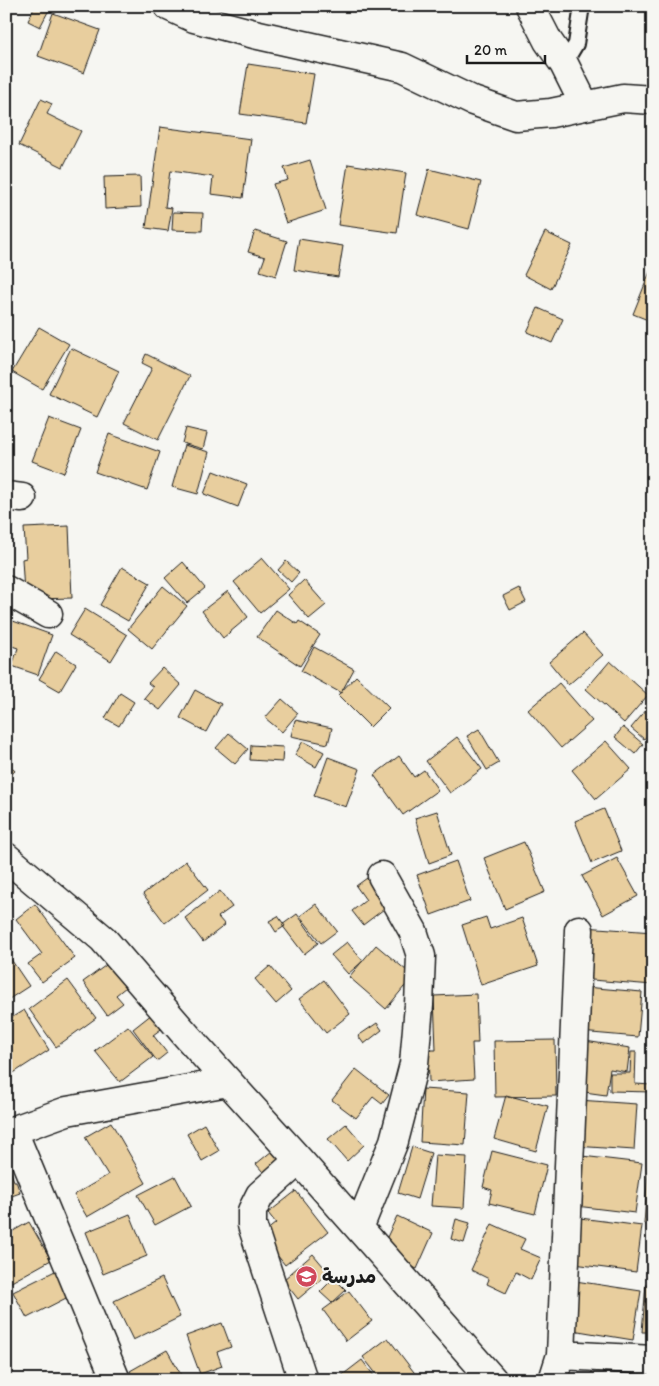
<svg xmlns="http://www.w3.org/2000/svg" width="659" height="1386" font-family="Itim,'Playpen Sans Arabic',sans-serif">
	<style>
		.building { fill: #e8ce9e; stroke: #1c1c1c }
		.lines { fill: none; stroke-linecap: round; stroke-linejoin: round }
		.service-casing { stroke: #1c1c1c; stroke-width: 18 }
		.minor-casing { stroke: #1c1c1c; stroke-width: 31 }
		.service { stroke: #f6f6f2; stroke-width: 14 }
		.minor { stroke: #f6f6f2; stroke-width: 28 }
		.labels { text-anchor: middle; stroke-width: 4; stroke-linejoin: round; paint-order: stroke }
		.poi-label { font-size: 19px; font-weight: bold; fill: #1c1c1c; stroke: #f6f6f2; text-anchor: start }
	</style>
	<rect width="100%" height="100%" fill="#f6f6f2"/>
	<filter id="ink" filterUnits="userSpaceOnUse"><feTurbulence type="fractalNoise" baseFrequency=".02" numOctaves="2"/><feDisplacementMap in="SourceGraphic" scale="10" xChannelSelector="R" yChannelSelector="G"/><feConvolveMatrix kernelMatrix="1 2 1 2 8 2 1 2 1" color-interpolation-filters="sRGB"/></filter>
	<g filter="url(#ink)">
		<path class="building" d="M35 6H51L40 27 28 21Z
			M53 13 100 30 84 73 38 56Z
			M248 64 314 74 306 123 240 114Z
			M41 99 52 104 47 114 81 131 63 167 19 145Z
			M160 127 251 139 243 198 211 194 213 177 170 171 165 207 172 208 168 231 146 228Z
			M310 160 326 210 286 223 273 184 288 180 284 168Z
			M348 164 406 173 397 233 338 225Z
			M429 169 481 182 469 229 417 215Z
			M140 176 141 207 105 209 104 177Z
			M173 212 203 213 202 231 172 230Z
			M255 231 287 241 276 276 260 271 265 257 248 252Z
			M545 232 572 245 551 289 524 275Z
			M299 239 343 246 338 277 294 270Z
			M653 264V322L633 314Z
			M538 308 563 319 552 343 527 332Z
			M39 327 69 344 42 389 12 372Z
			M71 348 119 371 97 417 49 394Z
			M146 354 190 376 158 440 124 423 152 368 142 363Z
			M49 418 81 430 64 473 32 461Z
			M186 428 207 433 203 449 182 443Z
			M109 434 160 452 147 490 95 472Z
			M184 445 209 452 198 494 172 487Z
			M213 471 247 484 238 507 204 494Z
			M6 508H8L13 527 6 529Z
			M69 526 72 598 37 599 24 593 22 559 26 558 24 528Z
			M262 558 289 589 260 613 234 582Z
			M286 561 299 573 291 582 278 570Z
			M183 562 205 588 187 603 165 578Z
			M122 567 150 583 128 621 100 605Z
			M304 580 326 605 309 619 288 595Z
			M163 586 187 606 152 649 128 629Z
			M519 588 526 602 510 610 503 596Z
			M228 591 248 617 223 638 202 611Z
			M85 609 127 635 111 661 69 635Z
			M276 610 297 624 299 621 320 635 300 666 257 637Z
			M13 621 52 635 38 675 12 666 18 648 6 644V639Z
			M583 633 603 655 568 685 549 662Z
			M314 647 354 669 341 693 301 671Z
			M56 651 76 664 60 691 39 679Z
			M610 661 648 695 624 723 586 689Z
			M162 668 181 685 160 710 144 698 153 687 148 683Z
			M356 676 389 708 370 727 338 695Z
			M559 683 592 721 561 748 528 710Z
			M195 690 221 704 206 732 180 718Z
			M120 693 134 702 119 726 105 718Z
			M282 699 298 713 282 732 265 718Z
			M653 702V729L644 739 631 728Z
			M295 720 332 728 328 744 291 736Z
			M623 727 643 744 635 754 615 737Z
			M479 729 499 763 487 770 467 736Z
			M229 733 248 749 235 764 216 748Z
			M457 737 482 769 450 793 426 761Z
			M303 741 324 752 316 767 295 755Z
			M606 741 631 769 596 799 572 770Z
			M251 745 283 747 282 762 250 760Z
			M399 756 414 777 424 770 438 790 403 815 374 775Z
			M328 757 360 769 346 807 314 796Z
			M6 761 15 771 6 779Z
			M604 809 621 851 592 863 575 821Z
			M437 811 451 855 429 863 415 818Z
			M524 842 545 892 505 909 484 858Z
			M617 858 638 896 603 915 582 876Z
			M186 861 208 890 165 923 143 894Z
			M456 861 470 901 431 915 417 875Z
			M367 878 388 906 363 925 352 911 366 900 356 886Z
			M220 891 232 907 218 917 225 925 203 942 185 918Z
			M35 904 75 958 42 982 28 964 42 954 16 919Z
			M316 904 337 931 321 943 300 916Z
			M297 914 318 943 304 954 282 925Z
			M278 916 285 926 276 932 269 921Z
			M486 917 490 929 522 918 538 966 481 985 462 925Z
			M584 927 653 932V985L580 979Z
			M347 942 363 961 348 974 331 955Z
			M376 945 413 976 386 1009 349 977Z
			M6 952 29 986 6 1001Z
			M113 960 131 983 116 995 123 1003 107 1015 83 982Z
			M270 966 291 991 276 1004 255 979Z
			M68 980 96 1018 56 1047 29 1009Z
			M324 980 350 1014 326 1033 299 999Z
			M585 987 642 992 638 1037 580 1032Z
			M476 994 478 1043H472L474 1079 429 1082 428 1050H436L434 996Z
			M24 1010 49 1050 12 1074 6 1065V1021Z
			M157 1010 168 1024 153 1035 167 1053 157 1061 133 1029Z
			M377 1023 382 1030 364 1044 358 1036Z
			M128 1026 153 1057 120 1082 95 1051Z
			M555 1040 556 1096 495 1097 494 1041Z
			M585 1041 630 1048 627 1072 610 1069 606 1095 577 1091Z
			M631 1052H636L635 1084 652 1085V1092L610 1091V1073H630Z
			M356 1069 389 1095 382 1104 373 1097 356 1118 332 1100Z
			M423 1089 469 1092 465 1145 420 1142Z
			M506 1095 548 1106 536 1151 494 1139Z
			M578 1100 637 1104 634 1150 575 1146Z
			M111 1122 146 1183 87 1217 74 1195 108 1175 85 1137Z
			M204 1124 219 1151 202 1161 187 1134Z
			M346 1124 364 1145 347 1161 328 1139Z
			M412 1147 431 1153 417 1199 398 1193Z
			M272 1151 284 1166 269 1179 256 1164Z
			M492 1151 547 1165 535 1214 489 1203 492 1190 483 1187Z
			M435 1155 467 1157 464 1208 431 1206Z
			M582 1156 642 1163 635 1213 576 1206Z
			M6 1159 14 1181H16L20 1193 6 1198Z
			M648 1171H653V1224H644Z
			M175 1176 191 1206 155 1225 138 1195Z
			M296 1191 328 1232 285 1265 261 1235 276 1223 268 1213Z
			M130 1214 147 1256 103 1274 86 1232Z
			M397 1216 433 1233 417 1269 380 1252Z
			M580 1218 642 1226 636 1272 574 1264Z
			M456 1219 470 1223 464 1243 451 1239Z
			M29 1222 51 1260 6 1285V1235Z
			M492 1224 525 1239 520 1249 541 1258 531 1280 516 1272 506 1293 487 1284 489 1279 471 1270Z
			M313 1254 329 1273 298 1299 283 1280Z
			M57 1270 70 1296 27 1318 13 1292Z
			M162 1278 180 1317 133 1340 114 1301Z
			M334 1278 346 1290 332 1303 320 1292Z
			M562 1279 641 1291 633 1340 554 1327Z
			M646 1284 653 1285V1332H642Z
			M349 1291 372 1321 346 1341 323 1310Z
			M222 1323 231 1347 217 1352 222 1366 200 1374 186 1336Z
			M388 1338 420 1380H381L363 1357Z
			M167 1350 184 1380H135L130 1371Z
			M362 1360 377 1380H336Z"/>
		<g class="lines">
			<defs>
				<path id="service" d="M564 64 576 44 582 6"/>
				<path id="minor" d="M168 6 194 18 254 34 402 67 473 101 516 116 551 113 623 98 653 100
					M530 6 548 41 564 64 585 106
					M6 496 22 498
					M6 590 48 614
					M6 857 103 939 186 1035 299 1160 493 1380
					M13 1131 116 1380
					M6 1133 67 1111 228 1082
					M299 1160 260 1195 252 1211V1225L303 1380
					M359 1228 394 1141 414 1064 419 1005 421 956 413 931 382 876
					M561 1355 653 1360
					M553 1380 561 1355 579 930"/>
			</defs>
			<use href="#service" class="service-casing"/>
			<use href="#minor" class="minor-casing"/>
			<use href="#service" class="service"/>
			<use href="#minor" class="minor"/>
		</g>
	</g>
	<defs>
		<symbol id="school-disc" viewBox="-11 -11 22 22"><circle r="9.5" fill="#d1495b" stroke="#f6f6f2"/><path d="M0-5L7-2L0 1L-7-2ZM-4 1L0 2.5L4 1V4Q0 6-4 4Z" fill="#fff"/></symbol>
	</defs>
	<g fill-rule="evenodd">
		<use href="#school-disc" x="294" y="1264" width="25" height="25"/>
	</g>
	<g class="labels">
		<g class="poi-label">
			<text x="322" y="1283">مدرسة</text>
		</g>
	</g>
	<rect width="659" height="1386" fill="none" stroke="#f6f6f2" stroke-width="25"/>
	<rect x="12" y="12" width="634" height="1361" fill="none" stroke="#1c1c1c" stroke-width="2" filter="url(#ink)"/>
	<path d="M467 55v8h78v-8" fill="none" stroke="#1c1c1c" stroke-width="2.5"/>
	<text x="474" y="55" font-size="15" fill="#1c1c1c" stroke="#f6f6f2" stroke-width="4" paint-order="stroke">20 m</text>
</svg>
